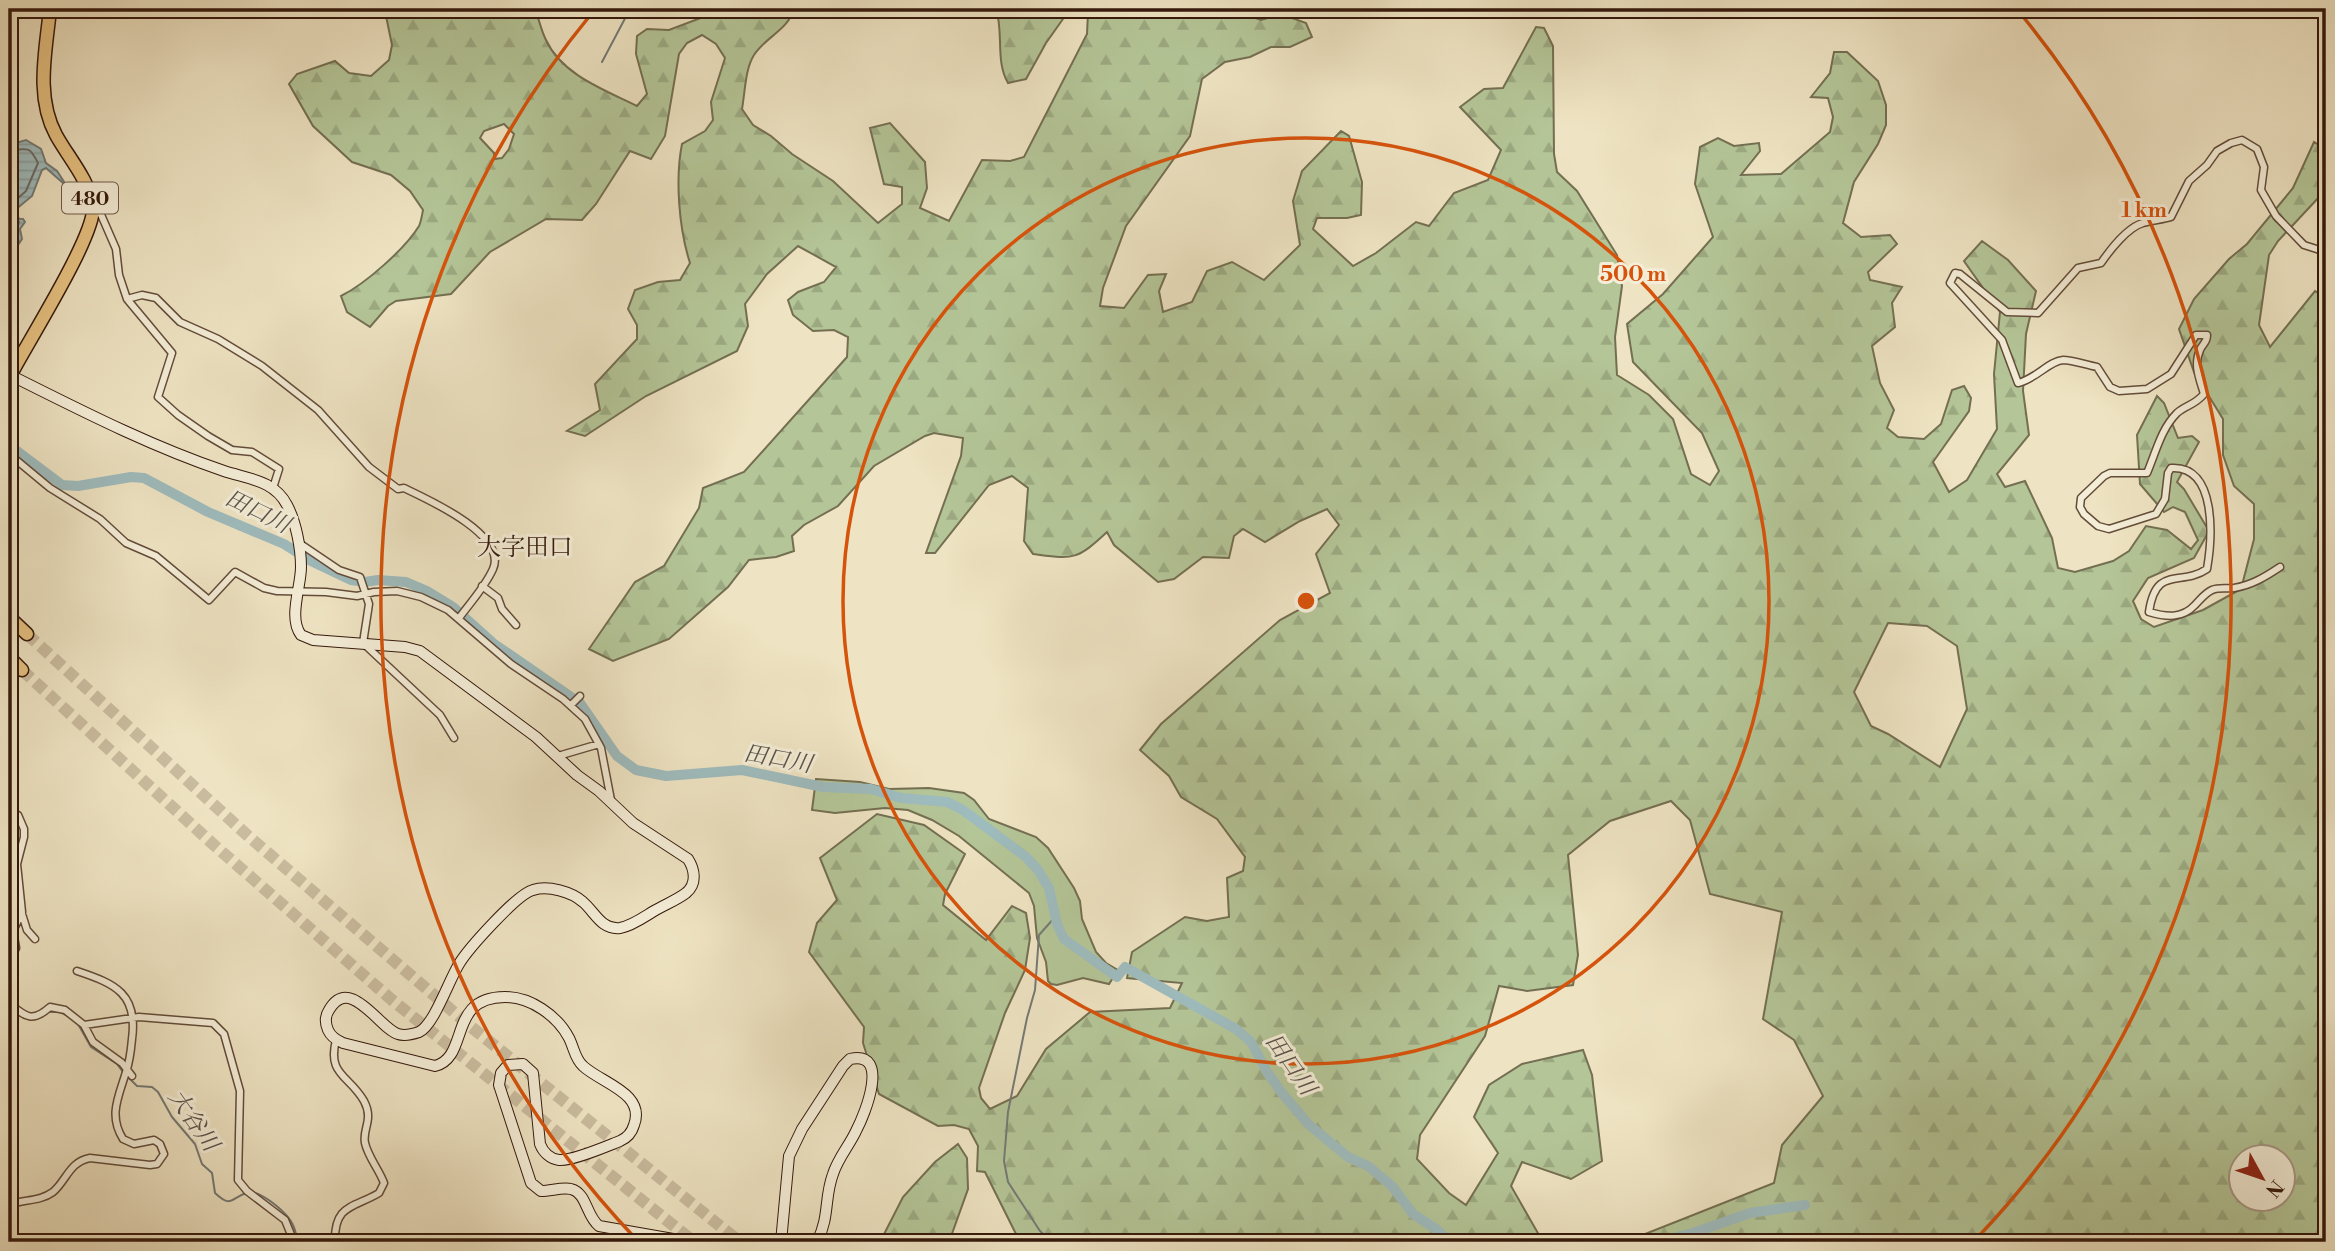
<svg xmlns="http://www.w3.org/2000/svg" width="2335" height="1251" font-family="'Libre Bodoni','Noto Serif JP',serif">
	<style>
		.forest { fill: url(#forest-firs); stroke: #746f52; stroke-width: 2; fill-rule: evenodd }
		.park { fill: #b4c597; stroke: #746f52; stroke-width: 2 }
		.water { fill: url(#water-rules); stroke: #747a76; stroke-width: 2 }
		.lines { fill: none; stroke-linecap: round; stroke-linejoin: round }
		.shore { stroke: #6a6a64; stroke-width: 2 }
		.stream { stroke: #747a76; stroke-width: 2 }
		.river { stroke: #9ebbbd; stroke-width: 10 }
		.highway-tunnel { stroke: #c9bb9e; stroke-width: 12; stroke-dasharray: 12 6; stroke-linecap: butt }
		.street-casing { stroke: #634c3a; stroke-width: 9 }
		.secondary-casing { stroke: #35190c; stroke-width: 12 }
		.highway-casing { stroke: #35190c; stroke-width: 15 }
		.street { stroke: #f4edd7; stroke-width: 6 }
		.secondary { stroke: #f4edd7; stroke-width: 10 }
		.highway { stroke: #e7c281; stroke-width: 12 }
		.ring { fill: none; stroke: #d6530c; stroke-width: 3.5 }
		.labels { text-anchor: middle; stroke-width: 6; stroke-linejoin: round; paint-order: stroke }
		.shield { fill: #f4edd7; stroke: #6e5949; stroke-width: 2 }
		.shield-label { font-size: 19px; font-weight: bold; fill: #35190c }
		.water-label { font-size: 23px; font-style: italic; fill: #5a524a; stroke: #f4edd7 }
		.quarter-label { font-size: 24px; fill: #35190c; stroke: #f4edd7 }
		.centre { fill: #d6530c; stroke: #f4edd7; stroke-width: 3.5 }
		.ring-label { font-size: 21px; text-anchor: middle; font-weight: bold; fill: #d6530c; stroke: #f4edd7; stroke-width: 6; stroke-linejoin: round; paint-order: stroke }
	</style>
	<defs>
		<pattern id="forest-firs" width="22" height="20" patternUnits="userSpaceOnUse" patternTransform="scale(1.75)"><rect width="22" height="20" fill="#b4c597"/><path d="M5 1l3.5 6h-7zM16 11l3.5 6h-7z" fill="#9ba981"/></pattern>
		<pattern id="water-rules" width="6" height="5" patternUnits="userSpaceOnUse" patternTransform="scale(1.75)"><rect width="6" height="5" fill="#9ebbbd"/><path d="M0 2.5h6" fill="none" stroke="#89a0a1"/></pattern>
	</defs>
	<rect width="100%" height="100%" fill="#eee3c2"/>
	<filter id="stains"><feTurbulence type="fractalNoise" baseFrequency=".00286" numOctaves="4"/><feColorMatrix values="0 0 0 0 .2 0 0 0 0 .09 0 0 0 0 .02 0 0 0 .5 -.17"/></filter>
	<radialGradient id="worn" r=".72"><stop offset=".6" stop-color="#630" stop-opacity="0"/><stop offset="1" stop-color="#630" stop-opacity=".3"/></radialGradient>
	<path class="forest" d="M378 9H535C539 19 541 30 546 40 562 75 605 90 637 106L647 94 636 54 637 36 647 29 669 30 719 11 793 9C790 29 764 38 754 55 745 69 745 93 742 109L753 125 771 136 792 154 833 181 878 223 902 204V187L884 184 870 128 890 123 925 162 927 188 920 208 949 221 982 160 1010 161 1024 157 1087 34 1088 12 1070 9 1046 43 1026 79 1008 83C995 61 1004 33 996 9H1229L1261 20 1281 14 1306 23 1312 37 1290 47H1271L1250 57 1225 62 1202 79 1190 136 1126 226 1103 288 1100 306 1124 308 1148 275 1166 274 1159 291 1163 312 1192 302 1207 271 1232 262 1264 280 1300 245 1293 201 1302 171 1341 131 1349 136 1362 182 1361 215 1347 218H1317L1313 229 1353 266 1376 253 1416 222 1429 226 1454 193 1488 180 1501 150 1460 107 1484 89 1503 88 1536 27 1544 28 1553 46 1554 154 1557 172 1577 191 1617 255 1622 286 1615 337 1617 375 1649 395 1673 419 1691 474 1710 485 1719 471 1702 433 1633 362 1627 324 1663 294 1713 237 1695 184 1700 147 1718 138 1734 146 1759 143 1760 151 1741 175 1781 174 1830 132 1833 117 1828 98 1811 97 1830 73 1834 52H1847L1878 81 1886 105V125L1878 144 1854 182 1843 223 1861 237 1890 235 1897 244 1868 272 1870 280 1902 287 1892 303 1895 327 1872 346 1880 383 1894 410 1887 428 1898 437 1924 439 1941 424 1952 390 1964 386 1971 398 1969 411 1933 462 1949 492 1967 480 1997 429 1994 374 2000 312 1964 261 1982 241 2008 260 2036 291 2026 334 2023 391 2029 435 1997 474 2005 487 2025 481 2052 538 2058 568 2075 572 2113 561 2129 551 2146 526 2167 530 2191 549 2198 540 2185 512 2173 507 2164 512 2140 484 2137 435 2157 396 2164 403 2178 438 2192 436 2199 442 2177 482 2184 489 2209 531 2194 558 2148 578 2133 601 2141 619 2154 627 2203 610 2241 589 2254 539V504L2234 486 2223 455V419L2194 372 2179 329 2194 299 2229 259 2247 244 2293 188 2314 142 2322 147 2320 196 2278 241 2269 255 2259 325 2270 347 2315 291 2326 297V1242H1609L1630 1240 1774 1183 1782 1145 1823 1096 1794 1040 1763 1019 1782 912 1710 894 1690 820 1671 801 1610 821 1568 855 1578 955 1573 985 1527 991 1499 986 1485 1036 1420 1135 1417 1159 1449 1193 1466 1205 1498 1153 1474 1117 1489 1085 1522 1064 1583 1050 1592 1075 1602 1161 1571 1179 1522 1162 1511 1186 1539 1235 1563 1242H1020L985 1172 977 1171 978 1146 969 1129 954 1125 938 1126 879 1094 863 1043 864 1027 809 952 817 923 837 900 820 858 877 814 924 825 965 854 945 894 943 905 986 940 1012 906 1026 913 1030 938 1025 970 1005 1013 979 1088 981 1098 990 1109 1017 1096 1046 1049 1090 1012 1170 1008 1182 983 1127 978 1132 952 1185 917 1207 921 1229 917 1227 878 1243 871 1245 857 1217 819 1181 797 1169 776 1140 750 1161 724 1280 620 1330 593 1316 554 1339 525 1327 509 1300 521 1265 542 1243 529 1234 536 1229 558 1203 557 1174 579 1158 582 1114 545 1107 532C1076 561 1073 559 1033 554L1024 541 1028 488 1012 476 989 485 935 553H926L961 456 963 438 934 433 925 436 874 466 838 506 804 525 792 536 794 551 776 557 749 560 728 587 669 639 613 661 589 649 635 582 664 566 699 508 703 488 744 472 847 357 848 337 834 330 813 331 793 315 788 300 798 292 824 282 836 267 798 246 767 274 745 304 748 326 737 351 646 396 585 436 567 431 600 410 595 384 637 339V325L628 309 635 290 658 282 680 280 690 263C679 229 675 179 682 144L705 131 713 120 711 102 725 58 716 44 702 35 687 43 679 54 665 136 651 159 630 151 596 204 582 220 546 219 490 252 451 294 396 301 388 306 370 327 347 312 341 296C365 284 405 249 419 226 421 222 422 215 423 210L410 191 391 175 352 162 313 126 289 84 297 74 335 61 349 73 371 76 389 60 392 45 385 11ZM504 124 514 134 509 149 502 158 494 159V153L480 138 484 131ZM1888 623 1927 626 1957 646 1967 709 1940 767 1888 734 1871 726 1854 692ZM2240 1156H2282V1198H2240Z
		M958 1144 967 1158 968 1189 949 1242H880L903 1197 935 1162Z"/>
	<path class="park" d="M816 779 860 782 889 789 929 788 964 793 974 800 989 819 1036 837 1048 848 1074 888 1080 901 1082 919 1096 952 1106 963 1118 970 1109 984 1083 978 1057 985 1051 984 1048 981 1046 962 1037 938 1034 906 1029 893 959 836 932 820 908 810 885 808 835 813 812 810Z"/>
	<path class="water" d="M9 117 15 118 9 142 16 143 26 140 41 149 46 163 57 171 68 188 67 191 63 183 46 168 42 170 32 196 15 210 19 219H23L25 222 20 229 22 239 9 258V251L18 237 16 233 19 222H16L17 218H13L15 215 12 212 9 214V187L13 179 9 165Z"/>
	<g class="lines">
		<path class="shore" d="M9 149C28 152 27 142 38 163L26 191 9 206"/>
		<path class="stream" d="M602 62 630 9
			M50 1012H60L68 1016
			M78 1024 91 1047 117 1064 123 1072
			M127 1076 137 1086 152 1087 158 1092 172 1117 195 1144 202 1164 212 1173 215 1193C231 1208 230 1199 246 1193
			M252 1192C265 1195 287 1212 293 1225 296 1231 296 1237 299 1242
			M1052 1242 1040 1231 1008 1182 1004 1161 1008 1112 1027 1018 1035 990 1039 935 1055 917"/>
		<path class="river" d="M9 445 62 485 78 486 131 477 144 478 208 512 284 544 311 561 351 580 365 582 378 580 406 582 427 591 453 607 493 643 580 703 617 756 636 770 666 776 742 770 823 787 871 789 901 798 947 802 963 810 1026 857 1038 870 1049 888 1057 924 1064 939 1117 977 1125 967 1236 1029 1251 1042 1267 1072 1282 1093 1308 1124 1348 1157 1368 1166 1392 1186 1413 1214 1436 1229 1450 1242
			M1656 1242 1693 1233 1750 1213 1805 1205"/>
		<path class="highway-tunnel" d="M27 634 247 835 470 1026 740 1242
			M22 670 214 845 392 1000 694 1242"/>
		<defs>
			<path id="street" d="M94 207 99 210 116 249 119 275 127 299 172 353 158 397 178 415 208 436 232 450 252 452 279 469 273 488
				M127 299 142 295 156 298 180 322 218 339 262 366 318 410 369 467 398 489 404 488C427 499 508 535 493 569 485 587 470 603 459 618
				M9 454 50 488 100 519 126 543 156 556 209 600 235 572 264 588 277 591 326 592 357 596 374 592 397 591 421 597 448 610 511 664 563 699 585 719 601 748 611 800
				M299 543 339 570 360 577 369 604 363 643 440 715 454 738
				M2280 567C2265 577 2252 585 2234 588 2227 589 2219 587 2212 590 2205 593 2200 600 2195 605 2182 619 2166 617 2149 612 2156 564 2181 587 2207 569 2212 540 2218 465 2171 468L2168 473 2165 499 2156 514 2109 529 2098 526 2084 514 2080 507 2081 498 2104 476 2110 473H2147C2156 452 2161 429 2177 413 2186 405 2195 405 2204 394 2200 380 2193 365 2200 350 2203 343 2207 343 2207 335H2196L2171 374 2147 389 2119 391 2110 387 2097 367C2086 365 2073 360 2063 360 2049 361 2036 379 2018 383L2002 340 1950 283 1955 273 1960 274 2007 312 2038 313 2078 268 2101 263C2110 250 2128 227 2143 223 2152 220 2162 220 2171 217L2189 181 2207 165 2217 151 2231 143 2242 140 2257 149 2264 167 2261 190 2276 216 2304 245 2326 252
				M482 586 498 598 502 609 516 625
				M571 705 580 696
				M558 756 599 744
				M9 812 18 815 24 829V837L17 864 22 912 13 931 16 948 9 962
				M22 914 27 930 35 939
				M9 1003C26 1017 32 1023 50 1007L65 1010 84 1025 139 1017 213 1023 224 1034 240 1091 238 1180 247 1191 285 1220 294 1242
				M84 1025 93 1042 122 1063 132 1076
				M9 1205C23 1199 39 1202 53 1192 67 1180 69 1162 90 1158L150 1165 157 1164 164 1154 160 1144 154 1140 134 1144 123 1139C108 1115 119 1096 126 1072 130 1061 131 1050 132 1039 138 994 116 984 77 971
				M335 1242C334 1204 354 1208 379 1193L384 1183C379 1169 368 1157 365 1143 362 1129 374 1120 364 1101 349 1075 327 1075 336 1040"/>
			<path id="secondary" d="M10 375C80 410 150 446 224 471 248 479 274 480 287 505 296 522 301 548 301 567 301 587 288 618 301 635L313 640 405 647 420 651 536 737 577 775 599 791 633 823 688 859C695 870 697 884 686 893 677 900 664 905 654 911 644 917 632 926 620 928 601 930 595 912 583 902 572 892 548 885 533 890 517 894 468 949 459 964 449 980 434 1025 419 1032 413 1034 404 1036 398 1034 380 1029 350 974 329 1010 325 1016 325 1023 328 1030 331 1037 336 1040 343 1043L435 1066C470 1057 447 997 505 997 530 997 557 1015 569 1038 574 1048 575 1059 583 1066 601 1083 646 1093 634 1125 632 1132 627 1138 620 1141 607 1146 573 1161 559 1160 550 1159 543 1152 540 1144L533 1073 523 1064 508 1065 501 1073 499 1085 531 1183 541 1191C551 1191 562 1187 571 1189 587 1193 586 1216 599 1226L690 1242
				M781 1242 789 1156 802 1129 843 1066 850 1059C891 1050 865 1114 856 1131 849 1146 838 1158 833 1174 824 1198 830 1216 817 1242"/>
			<path id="highway" d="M9 378C25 346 97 234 93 206 89 180 68 157 56 135 35 96 46 51 50 9
				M9 617 27 634
				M9 657 22 670"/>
		</defs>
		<use href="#street" class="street-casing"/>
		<use href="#secondary" class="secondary-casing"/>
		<use href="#highway" class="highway-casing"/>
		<use href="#street" class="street"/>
		<use href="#secondary" class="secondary"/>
		<use href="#highway" class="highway"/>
	</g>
	<g class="ring">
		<circle cx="1306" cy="601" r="463"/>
		<path d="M635 1238A925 925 0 0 1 592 13M2020 13A925 925 0 0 1 1977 1238"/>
	</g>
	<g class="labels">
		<rect class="shield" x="62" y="182.5" width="56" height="31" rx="5"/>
		<g class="shield-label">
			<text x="90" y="205">480</text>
		</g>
		<g class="water-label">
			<text transform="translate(258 511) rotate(26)" y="8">田口川</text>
			<text transform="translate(778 758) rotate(10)" y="8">田口川</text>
			<text transform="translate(1291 1064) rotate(55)" y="8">田口川</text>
			<text transform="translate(194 1120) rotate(55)" y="8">大谷川</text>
		</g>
		<g class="quarter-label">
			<text x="525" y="555">大字田口</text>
		</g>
	</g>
	<circle cx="1306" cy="601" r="10" class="centre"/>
	<g class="ring-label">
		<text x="2144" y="217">1 km</text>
		<text x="1633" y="281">500 m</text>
	</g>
	<rect width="2335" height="1251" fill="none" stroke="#eee3c2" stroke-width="35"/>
	<rect x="10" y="10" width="2314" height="1230" fill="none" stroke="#35190c" stroke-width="3.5"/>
	<rect x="18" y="18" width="2300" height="1216" fill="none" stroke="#35190c" stroke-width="2"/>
	<g transform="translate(2262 1178) rotate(130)"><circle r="33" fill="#f4edd7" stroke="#a89886" stroke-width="2"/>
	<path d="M0-5L12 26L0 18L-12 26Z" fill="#8f2418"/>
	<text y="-10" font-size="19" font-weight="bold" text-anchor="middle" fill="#35190c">N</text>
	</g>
	<rect width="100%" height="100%" filter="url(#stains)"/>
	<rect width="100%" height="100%" fill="url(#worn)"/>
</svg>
